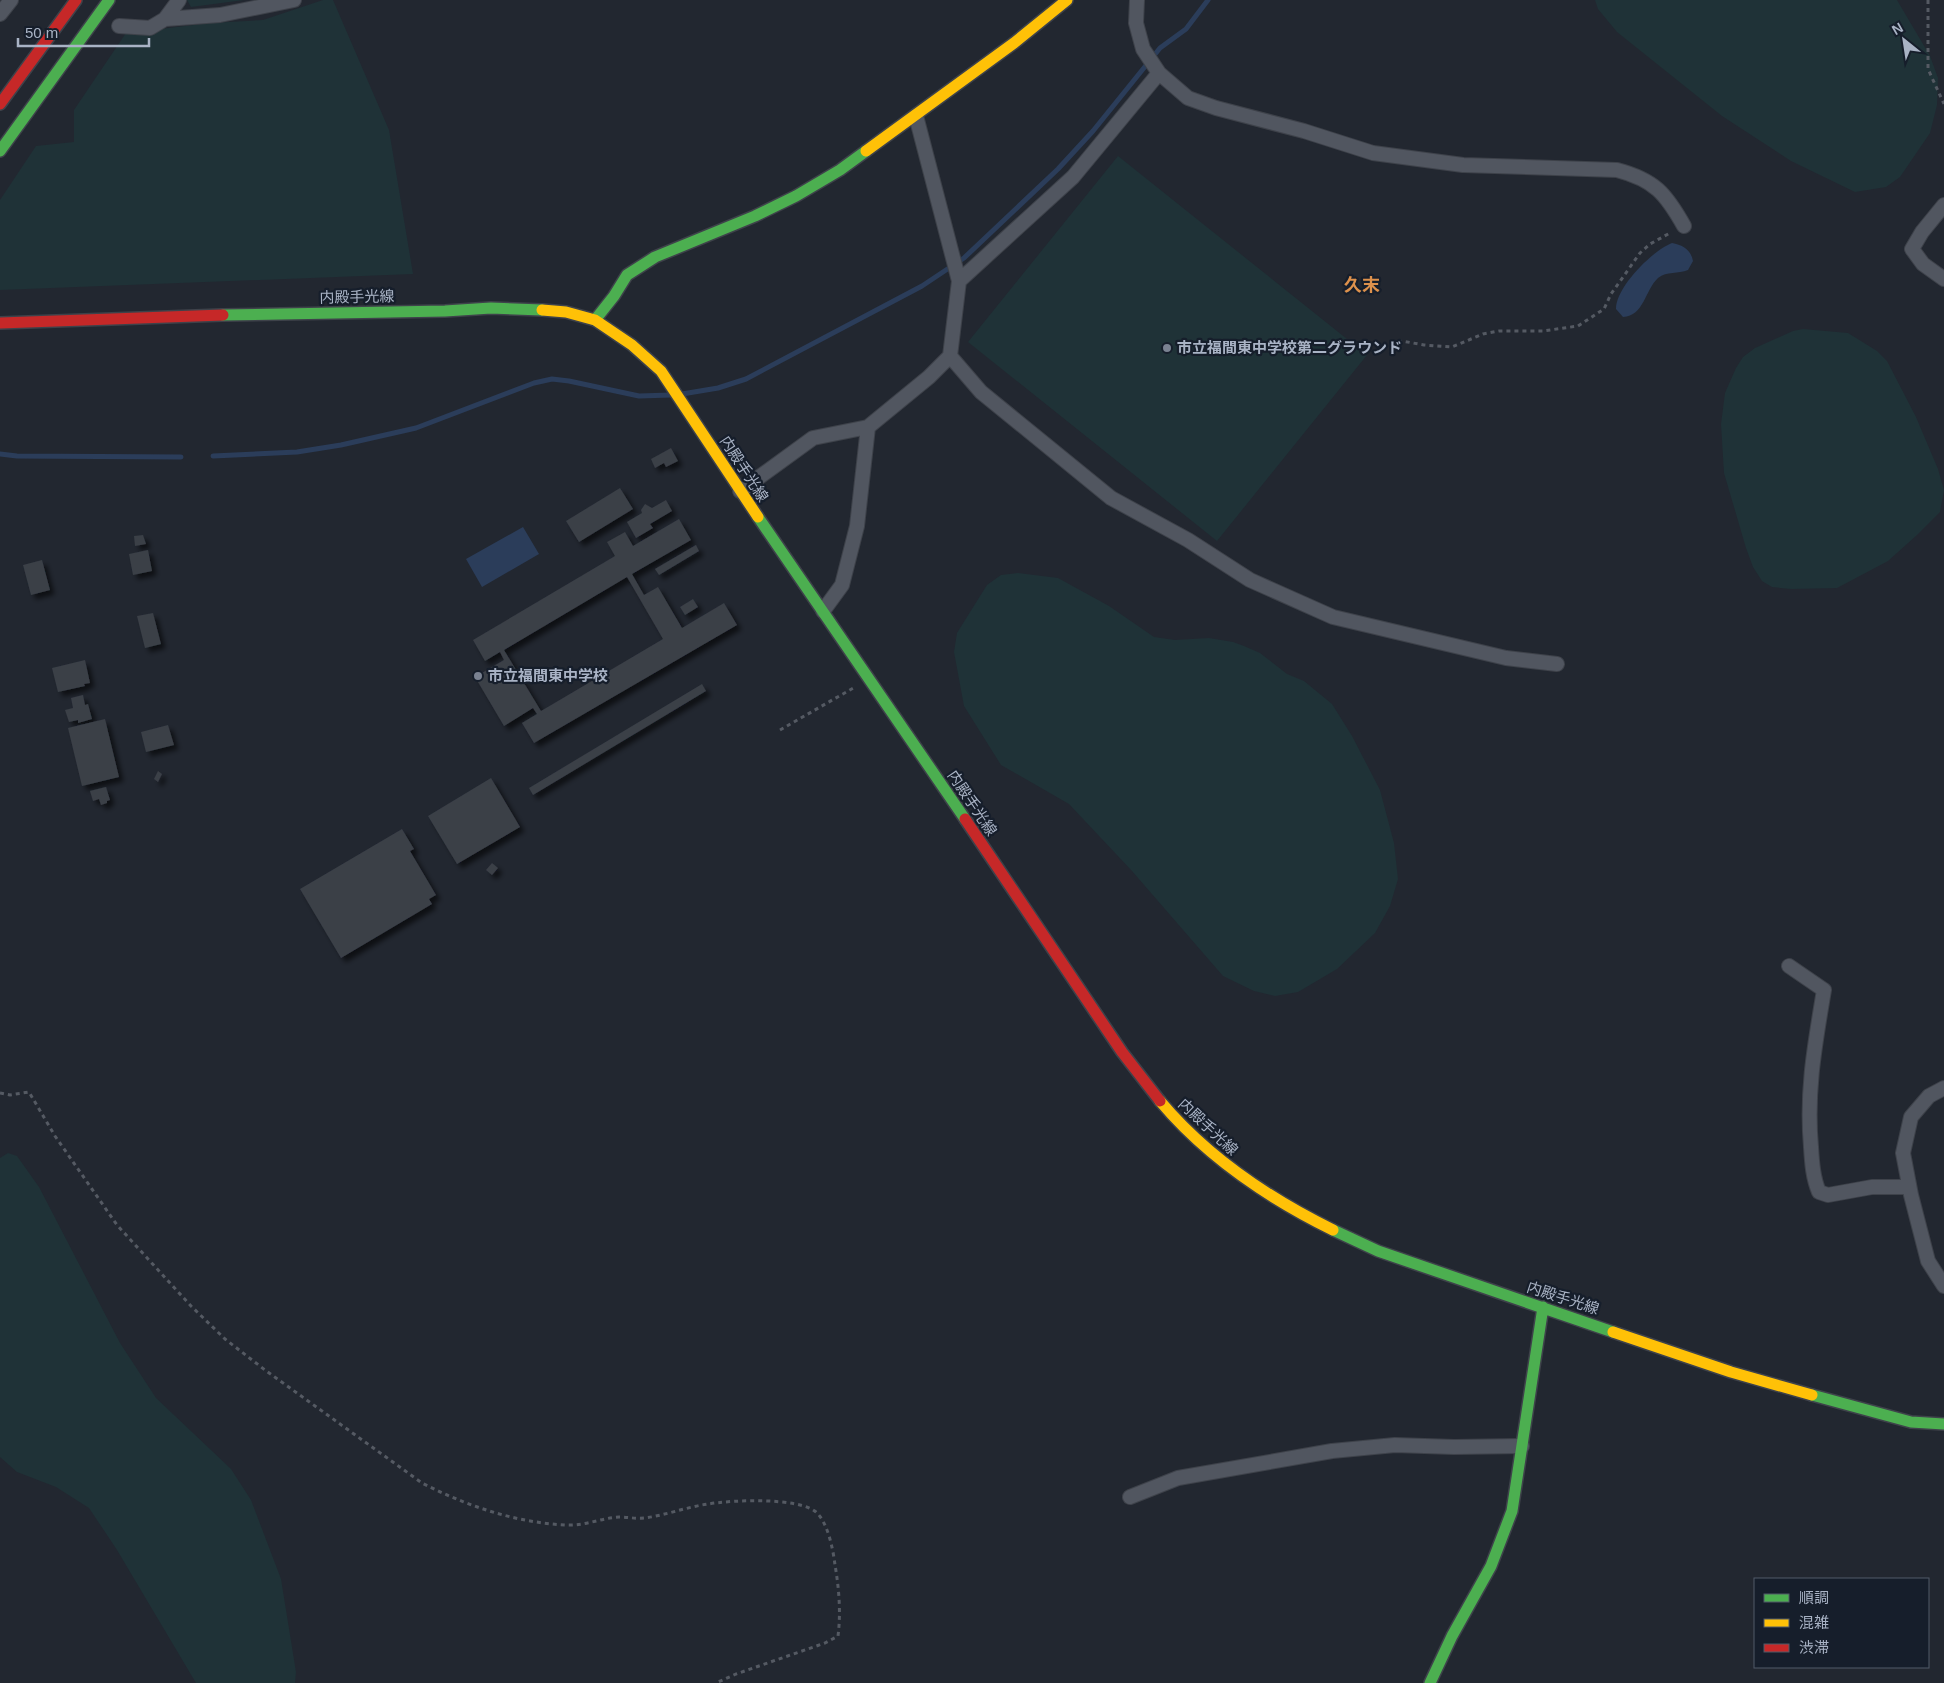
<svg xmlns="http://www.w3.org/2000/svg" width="1944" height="1683" font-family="Helvetica,'Noto Sans JP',sans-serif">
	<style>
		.green { fill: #1f3237 }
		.water { fill: #2b3d5a }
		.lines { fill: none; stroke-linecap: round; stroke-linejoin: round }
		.stream { stroke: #2b3d5a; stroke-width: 5 }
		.building { fill: #3a3f47; fill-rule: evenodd; filter: url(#shadow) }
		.street-casing { stroke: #3e424a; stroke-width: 16 }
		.fast-casing { stroke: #3e424a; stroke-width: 14 }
		.slow-casing { stroke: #3e424a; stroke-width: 14 }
		.jam-casing { stroke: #3e424a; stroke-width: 14 }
		.path { stroke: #555a63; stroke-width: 3; stroke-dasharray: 4 4; stroke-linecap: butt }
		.street { stroke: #515660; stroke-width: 14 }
		.fast { stroke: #4caf50; stroke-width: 11 }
		.slow { stroke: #ffc107; stroke-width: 11 }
		.jam { stroke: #c62828; stroke-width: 11 }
		.poi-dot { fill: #7a8291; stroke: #161e2b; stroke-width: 2 }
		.labels { text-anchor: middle; stroke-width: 4.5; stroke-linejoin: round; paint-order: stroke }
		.street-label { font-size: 15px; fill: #a9b3c5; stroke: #161e2b }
		.poi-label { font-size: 15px; font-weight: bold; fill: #a9b3c5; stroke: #161e2b; text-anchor: start }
		.quarter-label { font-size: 18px; font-weight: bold; fill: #dd914c; stroke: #161e2b }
	</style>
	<defs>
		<filter id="shadow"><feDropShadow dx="4.5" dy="4.5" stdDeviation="2.5" flood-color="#0009"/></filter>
	</defs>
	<rect width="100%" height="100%" fill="#222730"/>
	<path class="green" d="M187 0H244L191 7Z
		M323 0H333L389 130 413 274 0 290V200L36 146 74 142V110L126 33 211 23 263 20Z
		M1595 0H1897L1930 56 1938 78 1937 105 1930 133 1900 177 1886 187 1855 192 1791 161 1722 116 1617 32 1598 9Z
		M1118 156 1367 355 1217 541 968 342Z
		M1803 329 1848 333 1877 351 1887 361 1916 417 1938 469 1944 490 1940 512 1917 535 1888 561 1837 588 1791 589 1772 587 1762 581 1753 567 1746 548 1724 473 1721 424 1725 393 1736 368 1743 357 1755 348 1793 331Z
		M1018 573 1058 578 1109 606 1154 637 1175 640 1209 638 1233 642 1244 646 1260 653 1287 674 1304 681 1332 704 1352 736 1380 790 1394 843 1398 879 1390 906 1375 933 1337 969 1298 992 1275 996 1254 991 1223 976 1132 871 1069 804 1001 765 964 706 954 652 957 633 987 585 1001 575Z
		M8 1153 17 1156 39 1187 120 1343 156 1398 231 1469 251 1500 281 1579 296 1672 295 1683H196L117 1550 89 1508 56 1487 17 1472 0 1457V1158Z"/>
	<path class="water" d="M1672 243C1683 245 1691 250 1693 261L1688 270C1678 274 1667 271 1658 278 1645 290 1644 316 1623 317L1616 309C1616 287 1652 251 1672 243Z
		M523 527 539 554 482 587 466 559Z"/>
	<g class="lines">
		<path class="stream" d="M682 394 718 388 746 379 922 286 964 258 1058 169 1093 131 1160 48 1186 29 1208 0
			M0 454 17 456 181 457
			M213 456 297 452 341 445 416 428 534 383 552 379 569 381 639 396 671 395"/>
	</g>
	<path class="building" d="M671 448 678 461 666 467 664 463 655 468 651 459Z
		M620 488 633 509 579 542 566 521Z
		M666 500 672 511 650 524 653 528 636 538 627 522 642 513 641 510 645 504 652 508Z
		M679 519 691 540 632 574 644 595 658 587 682 628 724 603 737 625 534 743 522 723 537 714 533 708 504 726 475 677 504 660 500 652 485 661 473 640 615 556 607 542 625 532 633 546ZM627 577 663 639 541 711 504 650Z
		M143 535 146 544 135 546 134 536Z
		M696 545 699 551 659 575 655 569Z
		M148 550 152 571 133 575 129 554Z
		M42 560 50 590 31 595 23 565Z
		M693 599 698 607 685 615 680 607Z
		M153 613 161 644 145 648 137 616Z
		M85 660 90 683 84 684 85 686 58 692 52 668Z
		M702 684 706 691 533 795 529 788Z
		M83 695 85 705 88 704 92 719 78 723V720L69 722 65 710 73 708 71 698Z
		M105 719 119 777 82 786 68 728Z
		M168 725 174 745 146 752 141 732Z
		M158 771 162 774 158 782 154 779Z
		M491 778 520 827 457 864 428 816Z
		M106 787 110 800 107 801V803L101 805 99 799 93 801 90 791Z
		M402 829 414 849 410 851 436 895 429 899 432 904 341 958 300 889Z
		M492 863 498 868 492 875 486 870Z"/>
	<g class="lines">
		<defs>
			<path id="street" d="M1137 0 1136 23 1143 49 1159 73 1188 98 1216 108 1304 131 1373 153 1463 165 1617 170C1655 180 1666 194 1684 226
				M0 14 11 0
				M165 19 179 0
				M119 26 150 28 165 19 220 15 294 0
				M1944 205 1922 232 1912 249 1923 264 1944 279
				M959 281 1073 177 1159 73
				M950 356 981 392 1111 498 1188 540 1250 580 1333 617 1506 658 1557 664
				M740 491 813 438 868 427 929 377 950 356 959 281 916 116
				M823 611 842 585 857 526 868 427
				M1789 966 1824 990C1815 1044 1806 1091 1811 1147 1812 1163 1813 1178 1819 1192L1828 1195 1872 1187H1909
				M1944 1088 1929 1096 1911 1117 1903 1153 1911 1195 1928 1261 1944 1286
				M1130 1497 1178 1478 1332 1451 1395 1445 1454 1447 1522 1446"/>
			<path id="fast" d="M0 151 109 0
				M223 315 445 311 491 308 542 310
				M595 320 614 296 627 275 655 257 755 216 796 196 840 170 866 151
				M758 517 965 819
				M1333 1230 1378 1251 1613 1332
				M1812 1395 1911 1422 1944 1424
				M1430 1683 1452 1636 1491 1566 1512 1511 1543 1307"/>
			<path id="slow" d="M866 151 1014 43 1067 0
				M542 310 566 312 595 320 632 345 661 371 758 517
				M1160 1101C1207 1157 1268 1198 1333 1230
				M1613 1332 1731 1372 1812 1395"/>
			<path id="jam" d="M0 104 76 0
				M0 323 223 315
				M965 819 1122 1052 1160 1101"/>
		</defs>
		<use href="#street" class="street-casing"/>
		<use href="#fast" class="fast-casing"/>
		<use href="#slow" class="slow-casing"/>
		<use href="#jam" class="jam-casing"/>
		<path class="path" d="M1928 0V69L1944 104
			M1383 348 1402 341 1424 345 1452 347 1483 334 1499 331H1543L1578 326 1604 309 1611 294 1640 253 1650 244 1670 233
			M780 730 855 687
			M0 1093 10 1095 29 1092 55 1136 117 1225 191 1306 225 1339 265 1370 422 1483C467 1506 516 1523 567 1525 585 1526 601 1518 619 1517 628 1517 636 1519 645 1518 666 1515 687 1507 708 1504 732 1500 798 1497 816 1512 828 1523 833 1549 835 1565 839 1588 841 1613 838 1636L825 1643 736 1674 716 1683"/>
		<use href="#street" class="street"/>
		<use href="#fast" class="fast"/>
		<use href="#slow" class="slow"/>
		<use href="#jam" class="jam"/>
	</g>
	<g class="poi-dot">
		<circle cx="1167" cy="348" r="5"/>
		<circle cx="478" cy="676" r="5"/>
	</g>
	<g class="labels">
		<g class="street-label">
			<text transform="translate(357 297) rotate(-1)" y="5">内殿手光線</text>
			<text transform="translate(744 469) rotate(57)" y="5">内殿手光線</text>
			<text transform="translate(972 803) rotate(56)" y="5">内殿手光線</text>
			<text transform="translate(1208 1127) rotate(43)" y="5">内殿手光線</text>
			<text transform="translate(1563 1298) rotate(18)" y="5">内殿手光線</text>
		</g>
		<g class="poi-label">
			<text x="1177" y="353">市立福間東中学校第二グラウンド</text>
			<text x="488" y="681">市立福間東中学校</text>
		</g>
		<g class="quarter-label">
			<text x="1362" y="291">久末</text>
		</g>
	</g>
	<rect x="1754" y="1578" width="175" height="90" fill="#161e2b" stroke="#515a69"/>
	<rect x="1764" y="1594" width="25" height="8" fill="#4caf50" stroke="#515a69"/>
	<text x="1799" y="1603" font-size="15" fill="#a9b3c5">順調</text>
	<rect x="1764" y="1619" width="25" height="8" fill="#ffc107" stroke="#515a69"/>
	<text x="1799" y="1628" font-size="15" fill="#a9b3c5">混雑</text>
	<rect x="1764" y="1644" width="25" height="8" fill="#c62828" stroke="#515a69"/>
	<text x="1799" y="1653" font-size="15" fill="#a9b3c5">渋滞</text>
	<g transform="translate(1904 40) rotate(330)" stroke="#161e2b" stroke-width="4" paint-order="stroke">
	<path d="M0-4L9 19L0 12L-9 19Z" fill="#a9b3c5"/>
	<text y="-8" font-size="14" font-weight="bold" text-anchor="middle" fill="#a9b3c5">N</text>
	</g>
	<path d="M18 38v8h131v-8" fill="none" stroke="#a9b3c5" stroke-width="2.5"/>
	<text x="25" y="38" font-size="15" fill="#a9b3c5" stroke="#161e2b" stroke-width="4" paint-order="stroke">50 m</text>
</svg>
